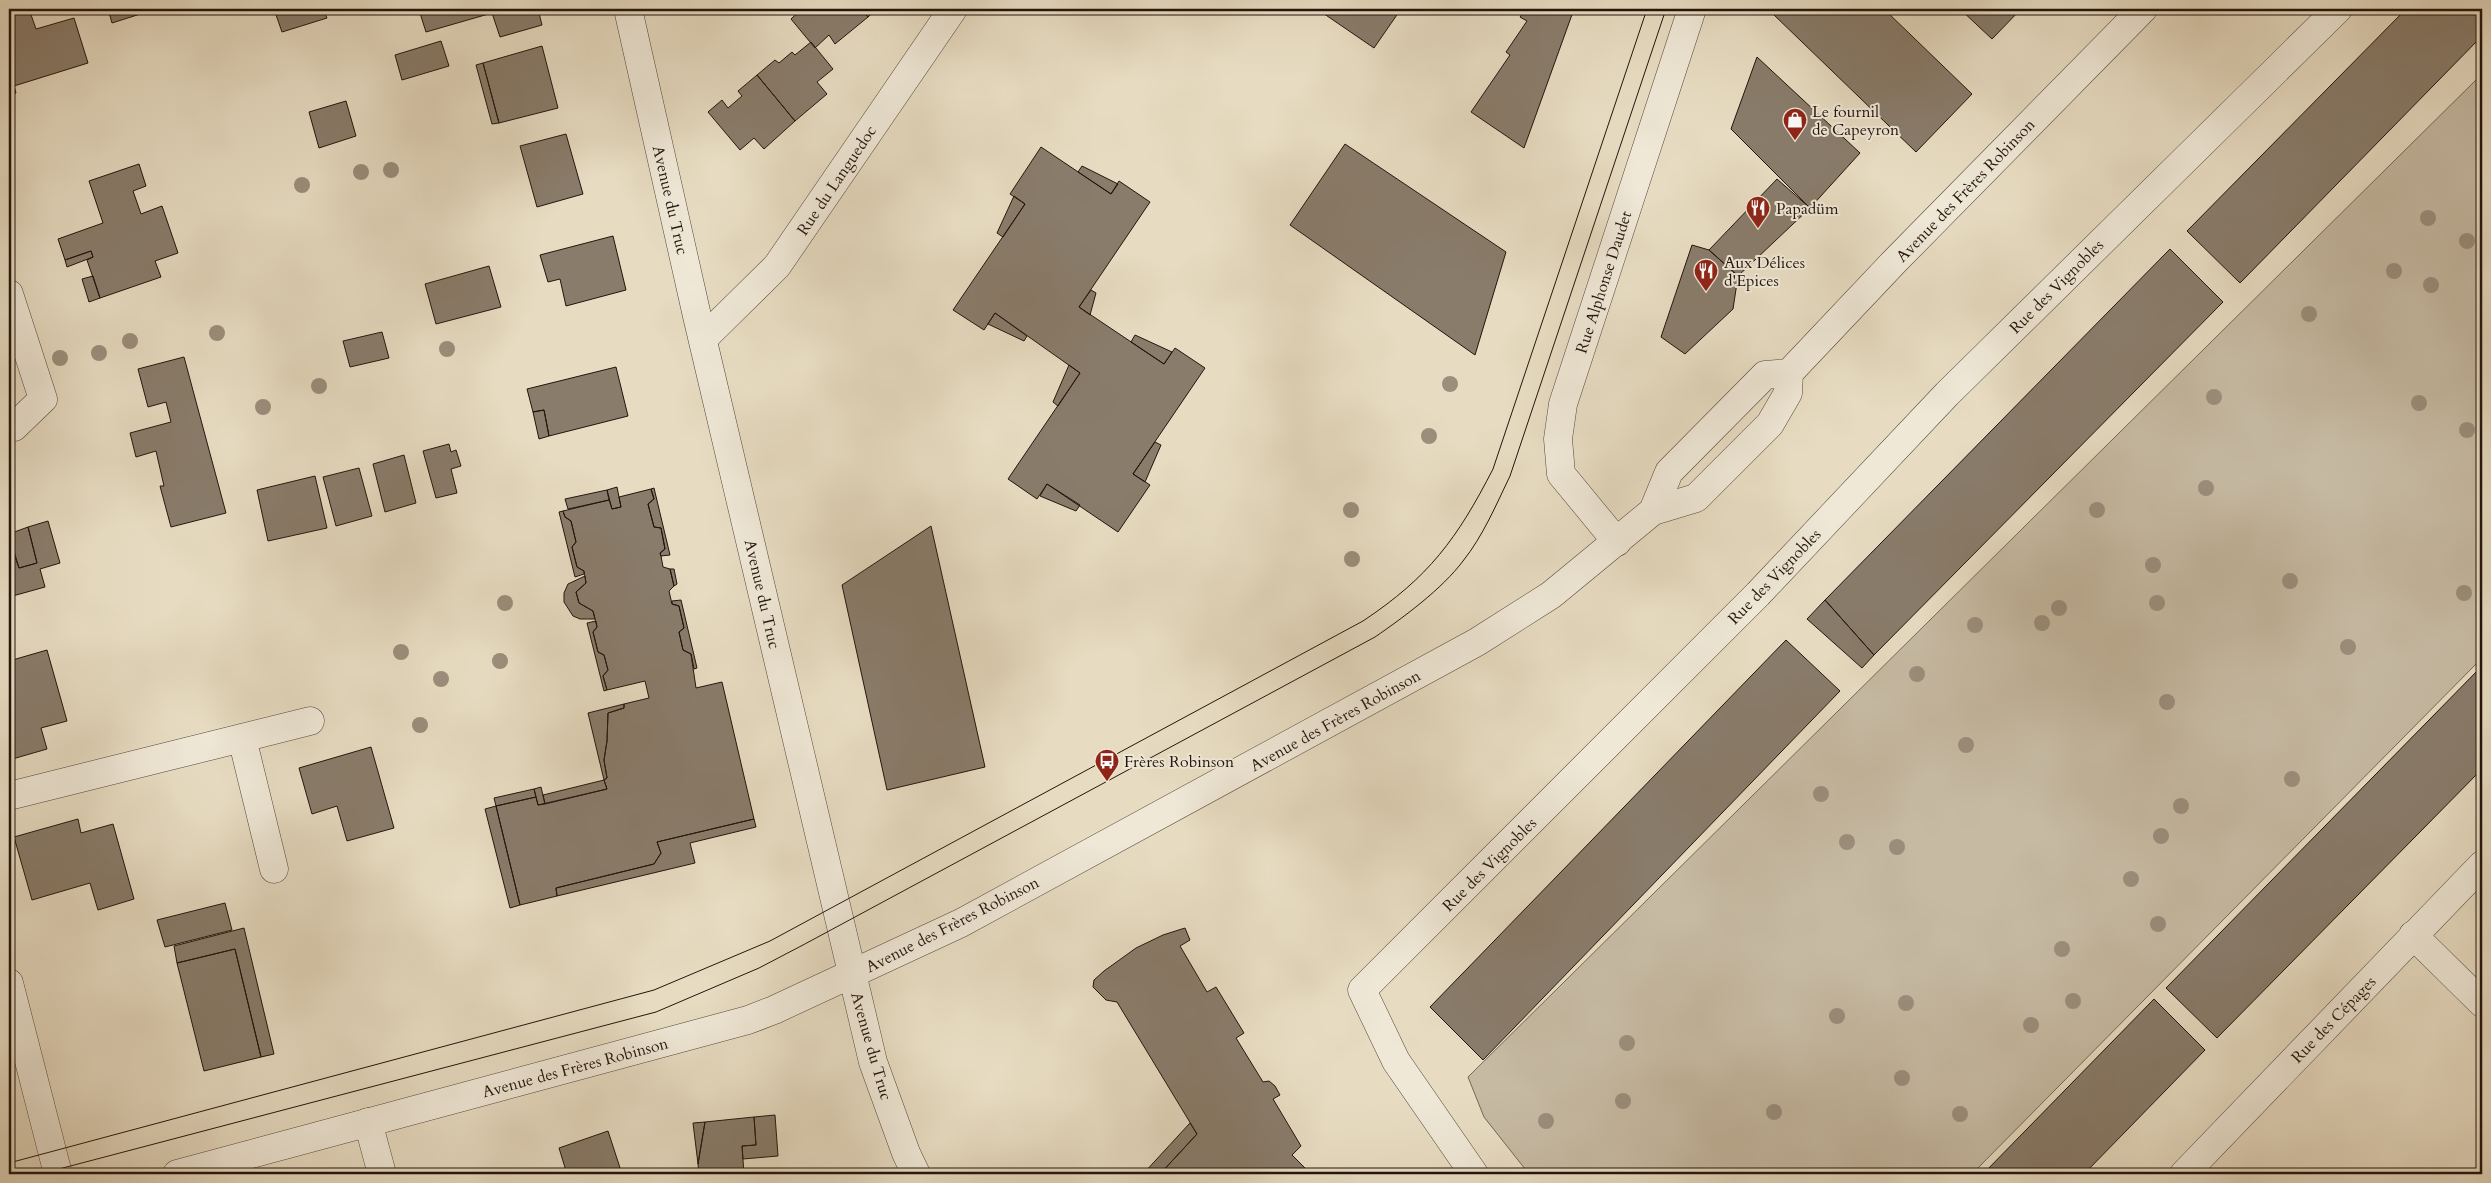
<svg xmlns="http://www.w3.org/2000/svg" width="2491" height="1183" font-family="Cardo,serif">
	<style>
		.green { fill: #c6baa3; stroke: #746758 }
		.building { fill: #897c6b; stroke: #23140d }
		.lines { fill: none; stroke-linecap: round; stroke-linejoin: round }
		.minor-casing { stroke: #54463a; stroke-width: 29 }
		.tertiary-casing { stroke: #54463a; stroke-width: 29 }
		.minor { stroke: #efe8d7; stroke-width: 28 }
		.tertiary { stroke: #efe8d7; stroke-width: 28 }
		.tram { stroke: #23140d; stroke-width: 1 }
		.tree { fill: #9b8e7c }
		.labels { text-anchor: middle; stroke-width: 4; stroke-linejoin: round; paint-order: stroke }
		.poi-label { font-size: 16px; fill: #23140d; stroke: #efe8d7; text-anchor: start }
		.street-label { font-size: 16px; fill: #23140d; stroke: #efe8d7 }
	</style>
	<rect width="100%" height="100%" fill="#e7dcc2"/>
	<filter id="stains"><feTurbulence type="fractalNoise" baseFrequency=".004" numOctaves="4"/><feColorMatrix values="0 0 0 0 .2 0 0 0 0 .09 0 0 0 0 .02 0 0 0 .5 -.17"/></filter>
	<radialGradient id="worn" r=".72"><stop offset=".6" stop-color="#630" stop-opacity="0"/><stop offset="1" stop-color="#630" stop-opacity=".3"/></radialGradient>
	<path class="green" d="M2482 74V658L1972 1174H1529L1484 1117 1468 1077Z"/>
	<path class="building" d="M20 9H29L36 29 74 18 88 63 14 86 16 93 9 95V12Z
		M108 9H156L112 23Z
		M274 9H323L327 18 282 32Z
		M422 9H538L542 25 500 37 492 13 426 32 419 10Z
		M802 9H861L868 17 835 44 829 35 815 48 791 19Z
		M861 9H877L868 17Z
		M1317 9H1401L1374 48Z
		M1526 9H1574L1524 148 1471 112 1510 55 1506 52 1527 21 1520 17Z
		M1777 9H1884L1972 94 1916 152 1773 14Z
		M1960 9H2021L1992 39Z
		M2406 9H2482V36L2240 283 2187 231Z
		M441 41 449 66 402 80 395 55Z
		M811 42 833 69 817 82 827 94 795 121 757 75 775 60 779 63 792 52 795 55Z
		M542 46 558 108 499 123 483 63Z
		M1757 57 1860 153 1810 208 1731 129Z
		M483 63 499 123 492 124 476 65Z
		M757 75 795 121 764 149 754 138 740 150 708 112 722 100 728 108 742 96 738 91Z
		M346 101 356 136 319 148 309 112Z
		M566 134 583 194 537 207 520 146Z
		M1345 144 1506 252 1475 355 1290 225Z
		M1041 147 1111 194 1119 181 1150 202 1079 307 1164 364 1175 348 1205 368 1133 474 1150 485 1118 532 1047 484 1037 499 1008 479 1080 373 995 313 984 330 953 310 1025 204 1010 194Z
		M139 164 146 186 133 191 141 214 162 206 178 253 155 261 161 277 100 298 87 260 93 257 91 251 65 260 58 239 103 223 89 181Z
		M1082 166 1118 184 1111 194 1078 172Z
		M1777 179 1810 208 1738 276 1709 250Z
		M1014 196 1025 204 1003 237 997 233Z
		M613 236 626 290 566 306 560 279 548 282 540 255Z
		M1692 245 1709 250 1738 276 1733 309 1685 354 1661 337Z
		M2170 249 2223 302 1874 655 1825 600Z
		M91 251 93 257 67 267 65 260Z
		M489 266 501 307 436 324 425 284Z
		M93 276 100 298 89 302 82 279Z
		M1091 290 1096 293 1090 315 1079 307Z
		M995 313 1027 336 1024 341 988 324Z
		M382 332 389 358 350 367 343 341Z
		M1135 335 1172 352 1164 364 1131 342Z
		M184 357 226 513 171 527 160 486H164L156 451 136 457 130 433 171 422 166 402 148 407 138 369Z
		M1069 365 1080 373 1058 406 1053 402Z
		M616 367 628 416 549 436 544 410 533 412 527 389Z
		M544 410 549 436 539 439 533 412Z
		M1155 442 1161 445 1145 482 1133 474Z
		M449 444 451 452 456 450 461 466 451 469 457 493 436 498 423 451Z
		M404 455 416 503 385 512 373 464Z
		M359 468 372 516 336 526 323 477Z
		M315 476 327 528 268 541 257 490Z
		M1047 484 1080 505 1076 511 1040 496Z
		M617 487 621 507 612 509 607 490Z
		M654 488 670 555 661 556 660 553 665 549 661 528 654 527 648 504 654 499 651 489Z
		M651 489 654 499 648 504 654 527 661 528 665 549 660 553 661 556 663 567 670 569 674 586 669 591 672 604 679 606 684 628 679 632 683 650 691 654 696 688 722 682 754 819 657 842 661 853 654 864 556 888 557 896 520 905 496 806 536 797 538 805 607 789 604 780 607 778 604 760 607 741 608 713 624 708V704L649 698 645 681 607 690 603 676 608 670 604 655 598 652 593 632 597 627 593 611 579 603 576 592 586 583 584 571 577 567 572 547 576 542 571 521 565 517 563 511 609 500 612 509 621 507 619 497Z
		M607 490 609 500 568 509 565 499Z
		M563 511 565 517 571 521 576 542 572 547 577 567 584 571V574L575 577 559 512Z
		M48 521 60 563 40 569 45 587 9 597V553L13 552 19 568 37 563 28 527Z
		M931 526 985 767 887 790 842 585Z
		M28 527 37 563 19 568 9 534Z
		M670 569H674L677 584 674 586Z
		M585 576 586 583 576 592 579 603 593 611 595 619H580L573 616 564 602V593L568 584Z
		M681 600 697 668 694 669 691 654 683 650 679 632 684 628 679 606 672 604V601Z
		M1825 600 1874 655 1862 668 1807 619Z
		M596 621 597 627 593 632 598 652 604 655 608 670 603 676 607 690 604 691 587 623Z
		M1786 640 1840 691 1483 1060 1430 1007Z
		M47 650 67 721 41 728 47 749 9 760V661Z
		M2482 666V769L2217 1038 2166 988Z
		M624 704V708L608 713 607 741 604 760 607 778 604 780 588 713Z
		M371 747 394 828 347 841 337 806 312 814 299 768Z
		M604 780 607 789 545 804 543 795Z
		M541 787 545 804 538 805 534 789Z
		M534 789 536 797 496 806 494 798Z
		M496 806 520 905 510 908 485 809Z
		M78 819 81 833 113 824 134 899 98 910 90 883 32 900 14 837Z
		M754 819 756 827 690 843 695 863 557 896 556 888 654 864 661 853 657 842Z
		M225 903 232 930 165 947 157 920Z
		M244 928 274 1054 261 1057 235 949 177 963 174 946Z
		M1185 928 1190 940 1180 946 1207 992 1216 987 1244 1033 1236 1038 1263 1082 1269 1081 1275 1086 1280 1095 1273 1099 1301 1146 1292 1155 1311 1174H1160L1197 1134 1117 1002 1106 1000 1093 987 1094 980 1104 971 1136 948 1163 935Z
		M235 949 261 1057 204 1071 177 963Z
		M2154 999 2205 1050 2084 1174H1983Z
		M775 1115 778 1156 743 1159 742 1146 756 1145 754 1117Z
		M754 1117 756 1145 742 1146 744 1174H699L698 1164 705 1122Z
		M705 1122 698 1164 693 1123Z
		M1190 1123 1197 1134 1160 1174H1143Z
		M608 1131 622 1174H567L559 1148Z"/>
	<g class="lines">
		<defs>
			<path id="minor" d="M9 294 43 399 14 427
				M703 339 777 266 953 9
				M1617 542 1561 474 1558 439 1563 404 1692 9
				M242 738 274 869
				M9 796 310 721
				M2413 935 2482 1003
				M9 983 58 1174
				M368 1122 382 1174
				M1474 1174 1396 1061 1362 990 1758 594 1947 394 2338 9
				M2184 1174 2482 865"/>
			<path id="tertiary" d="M628 9 697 316 873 1062 906 1153 916 1174
				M1653 511 1669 472 1765 375 1789 373
				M177 1174 748 1020 774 1010 961 923 1477 642 1551 595 1653 511 1696 498 1770 424 1788 393 1789 373 1894 262 2143 9"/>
		</defs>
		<use href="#minor" class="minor-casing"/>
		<use href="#tertiary" class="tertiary-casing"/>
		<use href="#minor" class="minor"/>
		<use href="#tertiary" class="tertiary"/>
		<path class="tram" d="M9 1163 654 990 770 941 1363 621C1429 577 1457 539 1493 469L1647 9
			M40 1174 656 1012 759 968 803 945 1375 637C1404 617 1442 589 1463 561 1483 536 1496 505 1510 476L1666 9"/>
	</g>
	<g class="tree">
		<circle cx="391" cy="170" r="8"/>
		<circle cx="361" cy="172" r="8"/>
		<circle cx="302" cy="185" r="8"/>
		<circle cx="2428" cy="218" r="8"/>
		<circle cx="2467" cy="241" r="8"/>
		<circle cx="2394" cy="271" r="8"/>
		<circle cx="2431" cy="285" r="8"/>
		<circle cx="2309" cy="314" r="8"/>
		<circle cx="217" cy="333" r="8"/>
		<circle cx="130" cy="341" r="8"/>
		<circle cx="447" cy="349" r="8"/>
		<circle cx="99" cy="353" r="8"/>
		<circle cx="60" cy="358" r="8"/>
		<circle cx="1450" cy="384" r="8"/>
		<circle cx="319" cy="386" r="8"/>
		<circle cx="2214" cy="397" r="8"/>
		<circle cx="2419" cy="403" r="8"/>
		<circle cx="263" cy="407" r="8"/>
		<circle cx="2467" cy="430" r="8"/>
		<circle cx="1429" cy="436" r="8"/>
		<circle cx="2206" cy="488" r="8"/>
		<circle cx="1351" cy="510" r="8"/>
		<circle cx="2097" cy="510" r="8"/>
		<circle cx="1352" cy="559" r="8"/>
		<circle cx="2153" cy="565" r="8"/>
		<circle cx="2290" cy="581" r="8"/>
		<circle cx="2464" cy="593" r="8"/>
		<circle cx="505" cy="603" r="8"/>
		<circle cx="2157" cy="603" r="8"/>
		<circle cx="2059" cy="608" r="8"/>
		<circle cx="2042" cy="623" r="8"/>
		<circle cx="1975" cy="625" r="8"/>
		<circle cx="2348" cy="647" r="8"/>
		<circle cx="401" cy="652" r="8"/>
		<circle cx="500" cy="661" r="8"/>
		<circle cx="1917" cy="674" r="8"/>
		<circle cx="441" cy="679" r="8"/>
		<circle cx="2167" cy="702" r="8"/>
		<circle cx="420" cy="725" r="8"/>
		<circle cx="1966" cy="745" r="8"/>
		<circle cx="2292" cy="779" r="8"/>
		<circle cx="1821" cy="794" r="8"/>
		<circle cx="2181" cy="806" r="8"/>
		<circle cx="2161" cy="836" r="8"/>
		<circle cx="1847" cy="842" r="8"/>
		<circle cx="1897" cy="847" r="8"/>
		<circle cx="2131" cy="879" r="8"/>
		<circle cx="2158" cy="924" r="8"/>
		<circle cx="2062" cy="949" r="8"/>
		<circle cx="2073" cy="1001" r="8"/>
		<circle cx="1906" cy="1003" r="8"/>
		<circle cx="1837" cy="1016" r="8"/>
		<circle cx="2031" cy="1025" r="8"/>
		<circle cx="1627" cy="1043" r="8"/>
		<circle cx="1902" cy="1078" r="8"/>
		<circle cx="1623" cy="1101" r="8"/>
		<circle cx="1774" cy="1112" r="8"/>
		<circle cx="1960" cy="1114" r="8"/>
		<circle cx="1546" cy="1121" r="8"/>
	</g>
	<defs>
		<symbol id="shop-pin" viewBox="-11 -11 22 30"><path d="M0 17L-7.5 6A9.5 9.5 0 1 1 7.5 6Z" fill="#8f2418" stroke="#efe8d7"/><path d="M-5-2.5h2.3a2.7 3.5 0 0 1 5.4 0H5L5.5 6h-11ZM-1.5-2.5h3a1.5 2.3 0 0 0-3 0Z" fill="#fff"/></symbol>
		<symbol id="restaurant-pin" viewBox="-11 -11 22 30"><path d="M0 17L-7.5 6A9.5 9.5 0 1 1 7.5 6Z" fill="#8f2418" stroke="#efe8d7"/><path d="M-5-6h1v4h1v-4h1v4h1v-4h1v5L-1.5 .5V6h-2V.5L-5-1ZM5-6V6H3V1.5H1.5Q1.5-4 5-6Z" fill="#fff"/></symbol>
		<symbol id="bus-pin" viewBox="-11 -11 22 30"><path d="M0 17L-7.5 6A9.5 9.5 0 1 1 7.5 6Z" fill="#8f2418" stroke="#efe8d7"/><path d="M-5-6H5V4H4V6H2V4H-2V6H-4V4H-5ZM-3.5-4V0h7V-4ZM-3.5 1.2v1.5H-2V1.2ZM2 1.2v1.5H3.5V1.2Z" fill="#fff"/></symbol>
	</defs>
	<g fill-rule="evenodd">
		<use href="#shop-pin" x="1781" y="106" width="28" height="38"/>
		<use href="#restaurant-pin" x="1744" y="194" width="28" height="38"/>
		<use href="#restaurant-pin" x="1692" y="257" width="28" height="38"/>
		<use href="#bus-pin" x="1093" y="747" width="28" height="38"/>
	</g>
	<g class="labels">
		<g class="poi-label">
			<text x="1812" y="117">Le fournil<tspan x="1812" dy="18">de Capeyron</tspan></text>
			<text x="1776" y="214">Papadüm</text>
			<text x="1724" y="268">Aux Délices<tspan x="1724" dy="18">d'Epices</tspan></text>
			<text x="1124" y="767">Frères Robinson</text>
		</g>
		<g class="street-label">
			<text transform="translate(836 180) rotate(-56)" y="6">Rue du Languedoc</text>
			<text transform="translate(1965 190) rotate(-46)" y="6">Avenue des Frères Robinson</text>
			<text transform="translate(671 200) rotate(77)" y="6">Avenue du Truc</text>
			<text transform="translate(1603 282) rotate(-72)" y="6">Rue Alphonse Daudet</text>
			<text transform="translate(2056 286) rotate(-45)" y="6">Rue des Vignobles</text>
			<text transform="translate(1774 576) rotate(-46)" y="6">Rue des Vignobles</text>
			<text transform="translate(763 594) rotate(77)" y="6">Avenue du Truc</text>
			<text transform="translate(1335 720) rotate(-29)" y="6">Avenue des Frères Robinson</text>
			<text transform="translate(1489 864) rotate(-45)" y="6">Rue des Vignobles</text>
			<text transform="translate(952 924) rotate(-27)" y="6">Avenue des Frères Robinson</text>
			<text transform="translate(2333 1019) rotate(-46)" y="6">Rue des Cépages</text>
			<text transform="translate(872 1046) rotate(74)" y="6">Avenue du Truc</text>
			<text transform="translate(575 1067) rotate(-15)" y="6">Avenue des Frères Robinson</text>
		</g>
	</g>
	<rect width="2491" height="1183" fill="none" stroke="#e7dcc2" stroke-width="30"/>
	<rect x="10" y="10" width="2471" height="1163" fill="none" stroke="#23140d" stroke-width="2.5"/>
	<rect x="15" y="15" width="2461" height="1153" fill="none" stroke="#23140d"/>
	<rect width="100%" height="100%" filter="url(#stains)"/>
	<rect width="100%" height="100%" fill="url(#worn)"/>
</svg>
